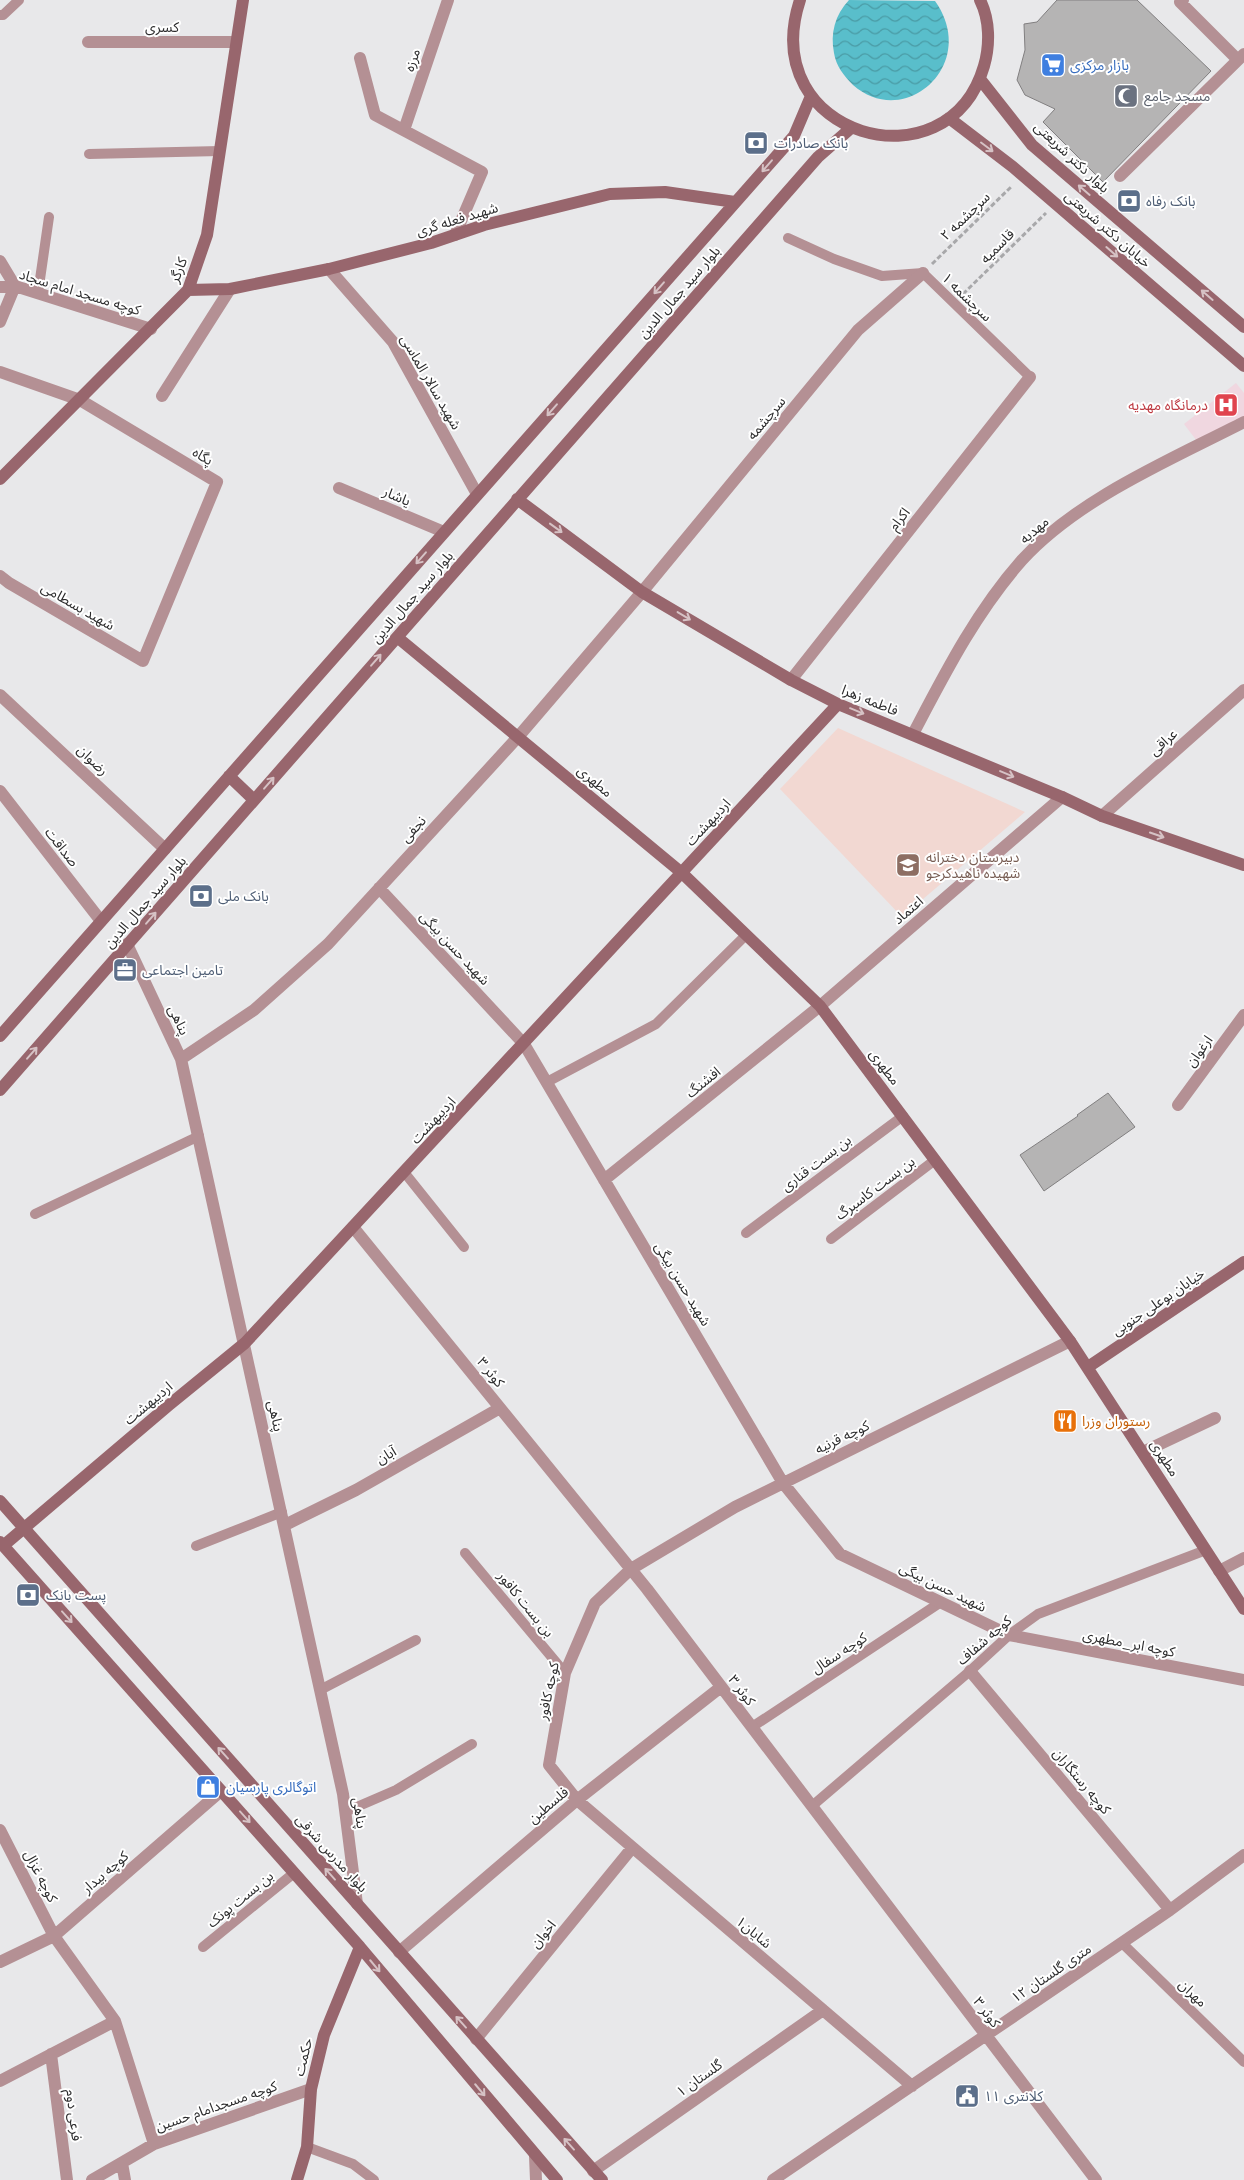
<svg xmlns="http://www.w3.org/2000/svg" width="1244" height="2180" font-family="'Varela Round','Noto Sans Arabic',sans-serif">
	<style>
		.education { fill: #f2d8d2 }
		.medical { fill: #f0d7e0 }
		.water { fill: url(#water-waves) }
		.building { fill: #b5b4b4; stroke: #817f80 }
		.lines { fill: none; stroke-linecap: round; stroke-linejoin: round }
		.path { stroke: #a8a8aa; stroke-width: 3; stroke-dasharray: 5 2.5; stroke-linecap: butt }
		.lane { stroke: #b49094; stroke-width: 10 }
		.street { stroke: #b49094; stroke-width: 12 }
		.secondary { stroke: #98666d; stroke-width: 12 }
		.oneway { stroke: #d6c2c5 }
		.labels { text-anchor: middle; stroke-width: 4; stroke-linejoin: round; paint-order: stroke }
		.street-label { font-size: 14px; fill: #2c2c2d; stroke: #fff }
		.shop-label { font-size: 14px; fill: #366cbe; stroke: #fff; text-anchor: start }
		.worship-label { font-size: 14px; fill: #5b616d; stroke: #fff; text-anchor: start }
		.service-label { font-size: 14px; fill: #4e5e75; stroke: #fff; text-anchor: start }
		.health-label { font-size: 14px; fill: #be3a42; stroke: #fff; text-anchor: end }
		.education-label { font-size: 14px; fill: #785e54; stroke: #fff; text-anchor: start }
		.food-label { font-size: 14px; fill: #c56008; stroke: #fff; text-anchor: start }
	</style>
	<defs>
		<pattern id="water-waves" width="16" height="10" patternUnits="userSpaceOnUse" patternTransform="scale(1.25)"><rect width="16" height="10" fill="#59becb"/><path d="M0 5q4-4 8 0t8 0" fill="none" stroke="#4a9ba5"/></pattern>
	</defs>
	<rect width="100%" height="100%" fill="#e8e8ea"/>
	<path class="education" d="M838 728 1025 812 902 917 780 789Z"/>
	<path class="medical" d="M1236 383 1244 393V417L1203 449 1184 424Z"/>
	<path class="water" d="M849 0 935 1C980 64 905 131 853 85 844 76 836 66 834 53 830 33 835 15 849 0Z"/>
	<path class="building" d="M1057 0H1137L1211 71 1103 182 1043 122 1055 109 1025 95 1017 80 1025 50 1024 24 1037 22Z
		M1108 1093 1135 1127 1044 1191 1020 1155 1078 1116 1077 1115Z"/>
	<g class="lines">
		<path class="path" d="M932 264 1012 186
			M963 294 1046 213"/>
		<path class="lane" d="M0 15H3L19 0
			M89 154 220 151
			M788 238 834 259 882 276 923 273 1030 377
			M38 293 49 217
			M547 1082 656 1024 746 935
			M404 1172 464 1247
			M35 1214 199 1136
			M746 1233 903 1116
			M831 1239 935 1160
			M196 1546 282 1512
			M465 1553 565 1673
			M320 1690 416 1640
			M752 1727 941 1602
			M812 1806 970 1671 1009 1635 1038 1614 1206 1550
			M345 1812 396 1790 472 1744
			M1122 1943 1244 2062
			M203 1947 294 1873
			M307 2147 353 2164 374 2180"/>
		<path class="street" d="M1183 0 1180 2 1238 60
			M88 42H236
			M360 58 375 115 482 172 455 235
			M404 130 448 0
			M1120 176 1244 54
			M0 261 15 286 0 322
			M329 269 393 342 477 494
			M0 287 15 286 151 329
			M0 372 80 400 217 482 143 661 9 583 0 576
			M162 396 230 289
			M339 488 444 532
			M791 680 1030 377
			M0 695 165 849
			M913 734C945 673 976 612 1022 560 1079 498 1170 460 1244 422
			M0 791 101 921
			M1102 816 1244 690
			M379 888 524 1044 783 1483 840 1554 1009 1635 1244 1680
			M127 944 181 1059 343 1794 357 1904
			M181 1059 254 1010 328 944 518 737 642 592 858 330 923 273
			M1178 1105 1244 1015
			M604 1180 820 1006 1062 797
			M353 1227 647 1589 1096 2180
			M1143 1452 1215 1418
			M285 1525 356 1490 500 1408
			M1219 1571 1244 1558
			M970 1671 1170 1910
			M0 1830 54 1936 115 2021 154 2144 311 2089
			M399 1952 577 1800 721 1687
			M0 1962 54 1936 221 1791
			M476 2039 632 1848
			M51 2054 67 2180
			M0 2081 115 2021
			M912 2086 577 1800 549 1765 565 1673 595 1603 631 1569 735 1507 1070 1341
			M535 2156 536 2180
			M122 2163 125 2180
			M593 2171 823 2010
			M92 2180 154 2144
			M773 2180 1170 1910 1244 1855"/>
		<path class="secondary" d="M800 0C755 137 948 190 984 66 990 45 990 20 980 0
			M980 79 1032 145 1244 327
			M949 118 1013 167 1244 366
			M188 290 230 289 329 269 431 243 484 225 610 194 665 192 735 202
			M0 479 188 290 207 235 243 0
			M517 499 642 592 791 680 838 704 1062 797 1102 816 1244 865
			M397 637 682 873 820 1006 1070 1341 1244 1609
			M229 776 254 800
			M0 1036 794 136 811 96
			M0 1090 818 157 851 128
			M1088 1367 1244 1262
			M0 1501 602 2180
			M0 1542 360 1947 557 2180
			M3 1546 169 1405 245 1343 838 704
			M297 2180 307 2147 311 2089 324 2035 360 1947"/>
	</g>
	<defs><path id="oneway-shaft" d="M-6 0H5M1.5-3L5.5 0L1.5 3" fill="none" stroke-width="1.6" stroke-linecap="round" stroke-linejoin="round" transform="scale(1.25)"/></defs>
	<g class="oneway">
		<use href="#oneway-shaft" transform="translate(987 147) rotate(37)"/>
		<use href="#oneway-shaft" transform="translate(767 166) rotate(131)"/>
		<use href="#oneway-shaft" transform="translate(1084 190) rotate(-139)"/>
		<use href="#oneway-shaft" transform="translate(1112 252) rotate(41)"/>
		<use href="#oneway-shaft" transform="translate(659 288) rotate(131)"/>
		<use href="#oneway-shaft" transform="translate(1207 295) rotate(-139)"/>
		<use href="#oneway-shaft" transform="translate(552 410) rotate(131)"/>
		<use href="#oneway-shaft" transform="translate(556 528) rotate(36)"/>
		<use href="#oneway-shaft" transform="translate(421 558) rotate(131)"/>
		<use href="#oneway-shaft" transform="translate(684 616) rotate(31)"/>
		<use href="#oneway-shaft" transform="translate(376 660) rotate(-49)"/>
		<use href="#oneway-shaft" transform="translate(857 711) rotate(22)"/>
		<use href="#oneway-shaft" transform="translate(1007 774) rotate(23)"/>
		<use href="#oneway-shaft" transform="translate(269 783) rotate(-49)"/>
		<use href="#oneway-shaft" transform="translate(1157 835) rotate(19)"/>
		<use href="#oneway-shaft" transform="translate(151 918) rotate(-49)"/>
		<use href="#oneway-shaft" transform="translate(32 1053) rotate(-49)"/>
		<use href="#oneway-shaft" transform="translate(67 1617) rotate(48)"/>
		<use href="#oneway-shaft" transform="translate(223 1753) rotate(-132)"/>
		<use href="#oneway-shaft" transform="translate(245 1817) rotate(48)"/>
		<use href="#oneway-shaft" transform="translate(330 1874) rotate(-132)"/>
		<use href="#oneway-shaft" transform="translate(375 1966) rotate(50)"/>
		<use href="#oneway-shaft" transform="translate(461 2022) rotate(-132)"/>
		<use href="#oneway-shaft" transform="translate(480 2090) rotate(50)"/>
		<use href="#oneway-shaft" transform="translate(569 2144) rotate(-132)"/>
	</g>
	<defs>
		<symbol id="supermarket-square" viewBox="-11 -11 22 22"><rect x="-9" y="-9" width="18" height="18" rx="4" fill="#3f7fe0" stroke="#fff"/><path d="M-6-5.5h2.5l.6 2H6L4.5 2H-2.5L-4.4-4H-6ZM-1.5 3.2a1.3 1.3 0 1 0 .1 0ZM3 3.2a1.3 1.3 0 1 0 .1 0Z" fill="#fff"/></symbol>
		<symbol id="mosque-square" viewBox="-11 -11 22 22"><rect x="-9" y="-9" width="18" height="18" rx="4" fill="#6b7280" stroke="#fff"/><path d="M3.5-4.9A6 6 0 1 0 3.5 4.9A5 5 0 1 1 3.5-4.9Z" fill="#fff"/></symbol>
		<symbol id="bank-square" viewBox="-11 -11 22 22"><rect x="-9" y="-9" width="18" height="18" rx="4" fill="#5c6f8a" stroke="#fff"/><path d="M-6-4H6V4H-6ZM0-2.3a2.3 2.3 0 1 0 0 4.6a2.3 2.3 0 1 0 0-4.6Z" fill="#fff"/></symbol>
		<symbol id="hospital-square" viewBox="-11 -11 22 22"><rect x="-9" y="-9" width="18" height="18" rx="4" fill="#e0444e" stroke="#fff"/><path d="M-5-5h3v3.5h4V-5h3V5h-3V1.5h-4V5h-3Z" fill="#fff"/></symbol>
		<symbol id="school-square" viewBox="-11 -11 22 22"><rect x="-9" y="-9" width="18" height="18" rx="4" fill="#8d6e63" stroke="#fff"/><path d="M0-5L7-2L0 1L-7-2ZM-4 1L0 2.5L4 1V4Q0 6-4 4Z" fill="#fff"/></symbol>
		<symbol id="office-square" viewBox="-11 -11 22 22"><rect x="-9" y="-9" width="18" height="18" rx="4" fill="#5c6f8a" stroke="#fff"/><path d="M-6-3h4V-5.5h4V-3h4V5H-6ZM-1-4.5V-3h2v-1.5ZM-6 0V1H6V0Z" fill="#fff"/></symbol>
		<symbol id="restaurant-square" viewBox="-11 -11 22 22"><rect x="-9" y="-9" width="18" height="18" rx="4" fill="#e8710a" stroke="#fff"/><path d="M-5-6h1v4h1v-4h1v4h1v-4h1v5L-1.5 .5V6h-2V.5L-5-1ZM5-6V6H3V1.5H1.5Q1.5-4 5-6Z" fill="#fff"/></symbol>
		<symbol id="shop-square" viewBox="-11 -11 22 22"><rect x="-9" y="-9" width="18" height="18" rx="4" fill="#3f7fe0" stroke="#fff"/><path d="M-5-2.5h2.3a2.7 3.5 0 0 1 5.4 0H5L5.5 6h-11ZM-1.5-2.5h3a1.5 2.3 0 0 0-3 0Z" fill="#fff"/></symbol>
		<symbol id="civic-square" viewBox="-11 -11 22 22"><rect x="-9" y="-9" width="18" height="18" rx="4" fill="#5c6f8a" stroke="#fff"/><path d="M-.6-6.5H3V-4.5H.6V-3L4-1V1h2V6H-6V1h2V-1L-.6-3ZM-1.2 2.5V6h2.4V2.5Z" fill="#fff"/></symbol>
	</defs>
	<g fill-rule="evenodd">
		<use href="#supermarket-square" x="1039" y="51" width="28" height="28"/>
		<use href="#mosque-square" x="1112" y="82" width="28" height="28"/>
		<use href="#bank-square" x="742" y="129" width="28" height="28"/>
		<use href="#bank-square" x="1115" y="187" width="28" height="28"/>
		<use href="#hospital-square" x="1212" y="391" width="28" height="28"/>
		<use href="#school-square" x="894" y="851" width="28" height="28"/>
		<use href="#bank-square" x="187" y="882" width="28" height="28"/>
		<use href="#office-square" x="111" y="956" width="28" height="28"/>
		<use href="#restaurant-square" x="1051" y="1407" width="28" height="28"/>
		<use href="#bank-square" x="14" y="1581" width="28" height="28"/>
		<use href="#shop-square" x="194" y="1773" width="28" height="28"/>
		<use href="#civic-square" x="953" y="2082" width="28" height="28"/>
	</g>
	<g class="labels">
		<g class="street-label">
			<text x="162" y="32">کسری</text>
			<text transform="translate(412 60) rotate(-71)" y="5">مرزه</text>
			<text transform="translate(1072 157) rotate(43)" y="5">بلوار دکتر شریعتی</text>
			<text transform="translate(965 216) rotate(-44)" y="5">سرچشمه ۲</text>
			<text transform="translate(457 219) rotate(-17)" y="5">شهید فعله گری</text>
			<text transform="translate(1108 229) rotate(41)" y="5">خیابان دکتر شریعتی</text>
			<text transform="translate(997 246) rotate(-45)" y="5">قاسمیه</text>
			<text transform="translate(178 270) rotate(-68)" y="5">کارگر</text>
			<text transform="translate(80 292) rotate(17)" y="5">کوچه مسجد امام سجاد</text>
			<text transform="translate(679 292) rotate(-49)" y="5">بلوار سید جمال الدین</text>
			<text transform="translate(967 297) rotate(44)" y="5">سرچشمه ۱</text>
			<text transform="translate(431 382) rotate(60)" y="5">شهید سالار الماسی</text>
			<text transform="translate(766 418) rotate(-50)" y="5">سرچشمه</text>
			<text transform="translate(203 456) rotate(31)" y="5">پگاه</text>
			<text transform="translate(397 496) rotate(23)" y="5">یاشار</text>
			<text transform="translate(899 519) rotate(-52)" y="5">اکرام</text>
			<text transform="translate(1034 530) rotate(-41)" y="5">مهدیه</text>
			<text transform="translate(412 597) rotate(-49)" y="5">بلوار سید جمال الدین</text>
			<text transform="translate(78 606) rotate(30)" y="5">شهید بسطامی</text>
			<text transform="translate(870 700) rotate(22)" y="5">فاطمه زهرا</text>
			<text transform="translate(1163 742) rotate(-42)" y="5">عراقی</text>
			<text transform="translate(93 760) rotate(44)" y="5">رضوان</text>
			<text transform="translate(595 781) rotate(40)" y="5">مطهری</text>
			<text transform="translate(708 822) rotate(-47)" y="5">اردیبهشت</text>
			<text transform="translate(413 829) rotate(-48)" y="5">نجفی</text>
			<text transform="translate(62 847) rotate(52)" y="5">صداقت</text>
			<text transform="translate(145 902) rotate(-49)" y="5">بلوار سید جمال الدین</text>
			<text transform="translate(908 910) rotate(-41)" y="5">اعتماد</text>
			<text transform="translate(455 948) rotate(47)" y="5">شهید حسن بیگی</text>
			<text transform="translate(179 1020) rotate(65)" y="5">پناهی</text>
			<text transform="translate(1199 1051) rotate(-54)" y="5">ارغوان</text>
			<text transform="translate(885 1067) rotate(53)" y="5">مطهری</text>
			<text transform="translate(703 1082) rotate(-39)" y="5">افشنگ</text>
			<text transform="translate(433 1120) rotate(-47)" y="5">اردیبهشت</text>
			<text transform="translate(816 1163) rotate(-37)" y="5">بن بست قناری</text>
			<text transform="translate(875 1188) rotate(-37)" y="5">بن بست کاسبرگ</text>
			<text transform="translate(683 1284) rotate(59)" y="5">شهید حسن بیگی</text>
			<text transform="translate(1158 1302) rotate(-34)" y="5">خیابان بوعلی جنوبی</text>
			<text transform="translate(491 1372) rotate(51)" y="5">کوثر ۳</text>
			<text transform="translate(148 1403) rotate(-40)" y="5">اردیبهشت</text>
			<text transform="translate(276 1416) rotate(78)" y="5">پناهی</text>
			<text transform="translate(842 1437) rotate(-26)" y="5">کوچه قرنیه</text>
			<text transform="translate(386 1455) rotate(-30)" y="5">آبان</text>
			<text transform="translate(1165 1458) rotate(57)" y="5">مطهری</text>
			<text transform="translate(943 1587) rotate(26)" y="5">شهید حسن بیگی</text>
			<text transform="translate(526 1604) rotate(51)" y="5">بن بست کافور</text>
			<text transform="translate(984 1640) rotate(-41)" y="5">کوچه شفاف</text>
			<text transform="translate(1129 1643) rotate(11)" y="5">کوچه ابر_مطهری</text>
			<text transform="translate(839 1653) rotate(-33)" y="5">کوچه سفال</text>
			<text transform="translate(742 1690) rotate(53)" y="5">کوثر ۳</text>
			<text transform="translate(548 1691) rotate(-78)" y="5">کوچه کافور</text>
			<text transform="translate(1082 1781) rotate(50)" y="5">کوچه رستگاران</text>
			<text transform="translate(548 1805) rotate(-40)" y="5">فلسطین</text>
			<text transform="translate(360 1813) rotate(82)" y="5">پناهی</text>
			<text transform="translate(332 1853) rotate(48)" y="5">بلوار مدرس شرقی</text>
			<text transform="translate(105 1872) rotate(-41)" y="5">کوچه بیدار</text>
			<text transform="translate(41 1876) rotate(63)" y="5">کوچه غزال</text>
			<text transform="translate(240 1899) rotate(-39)" y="5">بن بست پونک</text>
			<text transform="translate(754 1932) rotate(40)" y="5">شایان۱</text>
			<text transform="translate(543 1934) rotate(-51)" y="5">اخوان</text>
			<text transform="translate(1051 1973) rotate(-34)" y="5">۱۲ متری گلستان</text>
			<text transform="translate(1193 1993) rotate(44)" y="5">مهران</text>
			<text transform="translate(987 2012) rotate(53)" y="5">کوثر ۳</text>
			<text transform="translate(303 2057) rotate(-76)" y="5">حکمت</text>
			<text transform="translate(699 2078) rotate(-35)" y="5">گلستان ۱</text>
			<text transform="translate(216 2106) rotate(-19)" y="5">کوچه مسجدامام حسین</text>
			<text transform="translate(74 2115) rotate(83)" y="5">فرعی دوم</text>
		</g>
		<g class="shop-label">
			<text x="1070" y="70">بازار مرکزی</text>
			<text x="226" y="1792">اتوگالری پارسیان</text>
		</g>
		<g class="worship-label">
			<text x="1144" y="101">مسجد جامع</text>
		</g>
		<g class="service-label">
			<text x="774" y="148">بانک صادرات</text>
			<text x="1146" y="206">بانک رفاه</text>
			<text x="218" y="901">بانک ملی</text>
			<text x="142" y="975">تامین اجتماعی</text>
			<text x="46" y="1600">پست بانک</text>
			<text x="984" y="2101">کلانتری ۱۱</text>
		</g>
		<g class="health-label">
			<text x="1208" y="410">درمانگاه مهدیه</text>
		</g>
		<g class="education-label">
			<text x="926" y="862">دبیرستان دخترانه<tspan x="926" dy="16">شهیده ناهیدکرجو</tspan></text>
		</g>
		<g class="food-label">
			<text x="1082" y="1426">رستوران وزرا</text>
		</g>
	</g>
</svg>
